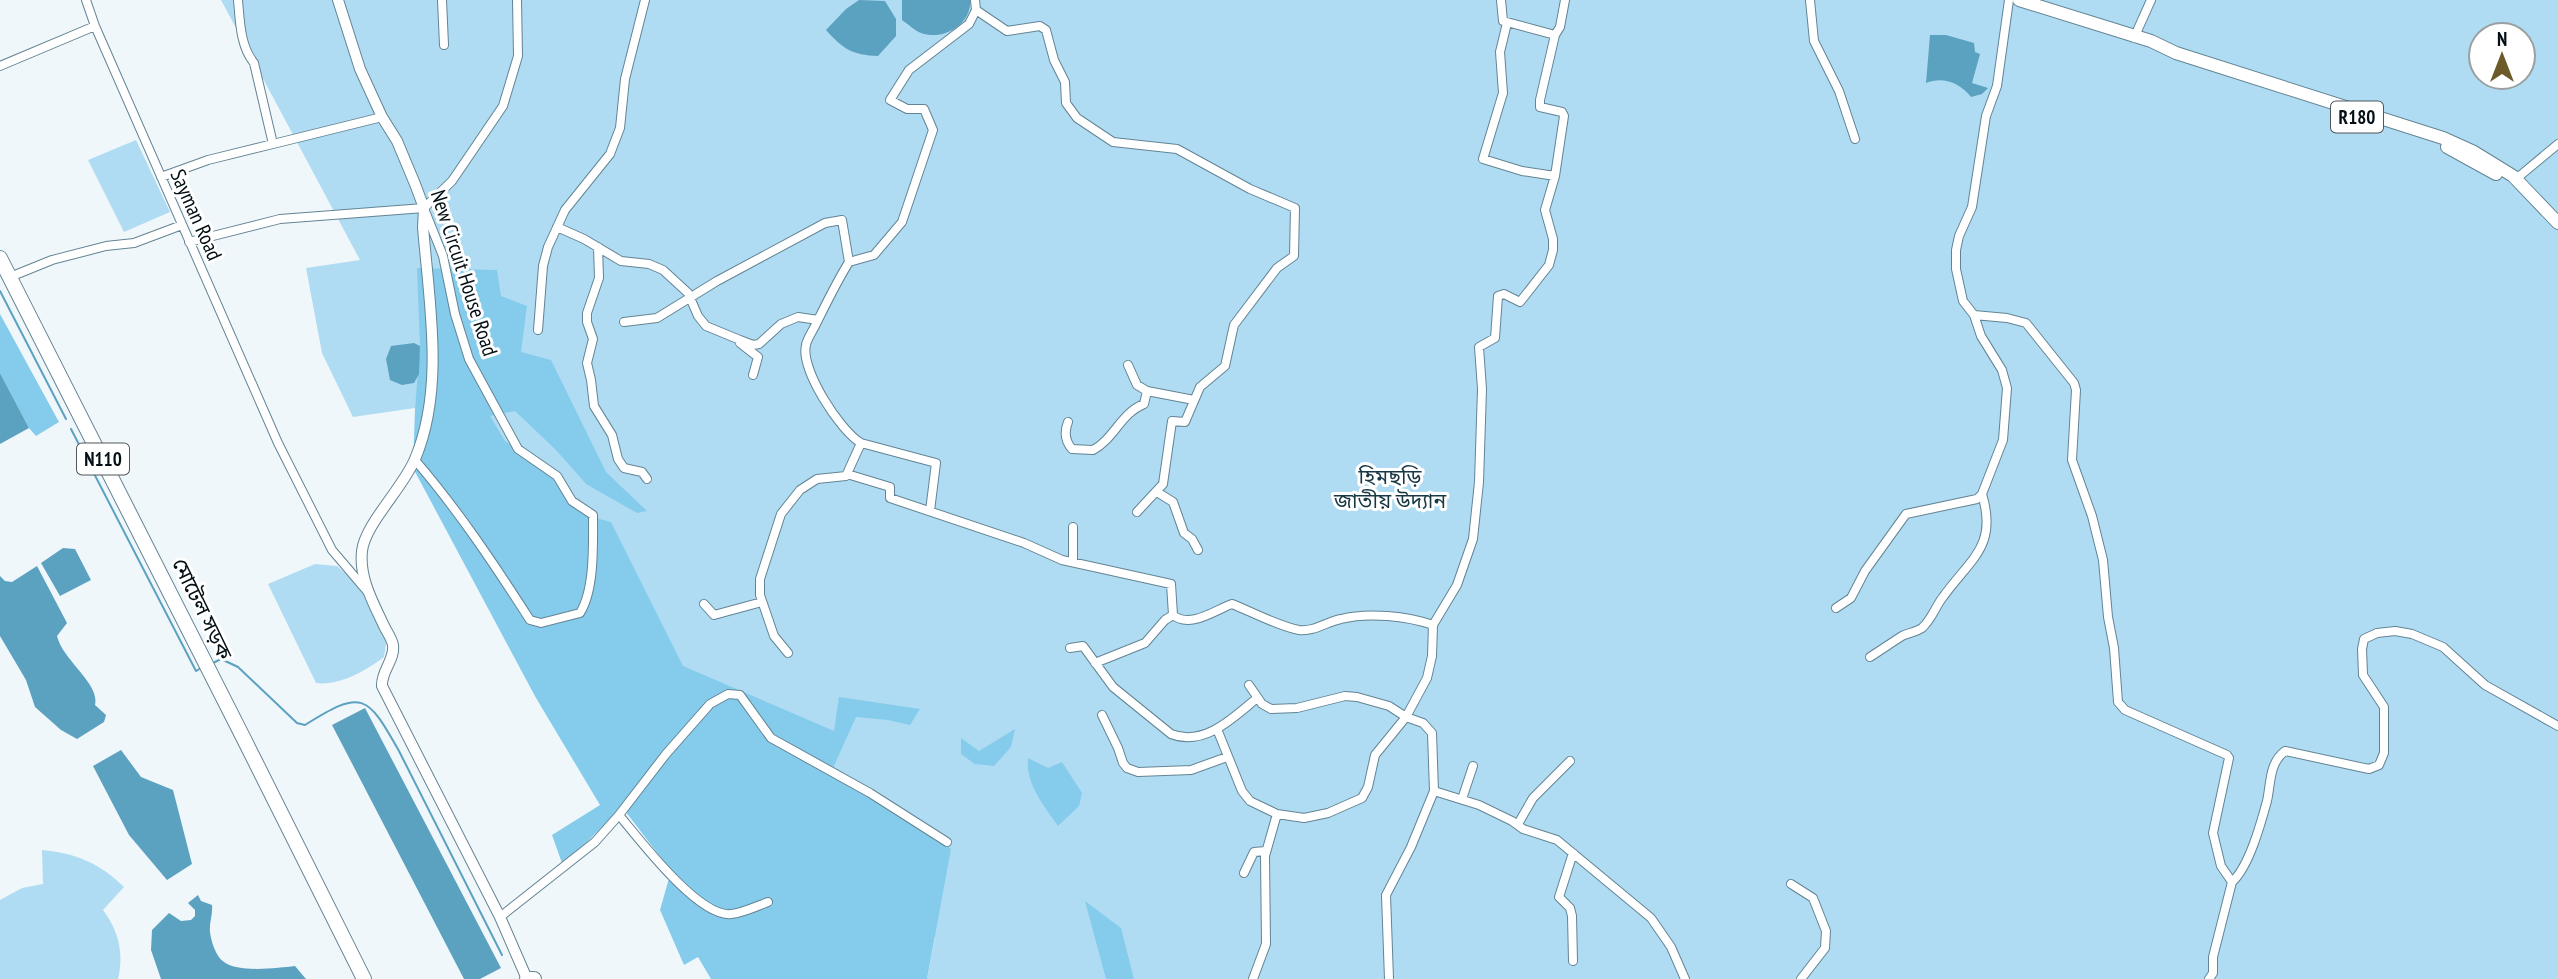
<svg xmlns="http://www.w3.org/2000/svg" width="2558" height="979" font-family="'PT Sans Narrow','Noto Sans Bengali',sans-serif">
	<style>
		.green { fill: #afdcf2; fill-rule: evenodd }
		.forest { fill: #85ccec }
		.water { fill: #5ba1c0 }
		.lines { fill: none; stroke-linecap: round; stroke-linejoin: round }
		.stream { stroke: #5ba1c0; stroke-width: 2 }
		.street-casing { stroke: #638494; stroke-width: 10 }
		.secondary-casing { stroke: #638494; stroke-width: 12 }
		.primary-casing { stroke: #638494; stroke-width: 14 }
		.highway-casing { stroke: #638494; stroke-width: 16 }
		.street { stroke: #fff; stroke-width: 8 }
		.secondary { stroke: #fff; stroke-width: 10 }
		.primary { stroke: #fff; stroke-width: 12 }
		.highway { stroke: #fff; stroke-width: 14 }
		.labels { text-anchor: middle; stroke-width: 6; stroke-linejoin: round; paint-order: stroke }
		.shield { fill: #fff; stroke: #4f575b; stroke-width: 2 }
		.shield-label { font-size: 19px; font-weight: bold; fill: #030f15 }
		.street-label { font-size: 21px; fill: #030f15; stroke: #fff }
		.park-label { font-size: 21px; fill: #173745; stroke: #fff }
	</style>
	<rect width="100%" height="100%" fill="#f0f7fb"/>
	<path class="green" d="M221 0H2558V979H927L935 937 624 730 419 374 415 408 353 417 322 353 306 268 360 260ZM2481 35H2523V77H2481Z
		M136 140 170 212 124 232 88 160Z
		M315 564 337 566 350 577 365 595 387 638 384 657C365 671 340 686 316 683L268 584Z
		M42 850C75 853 100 863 124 887L103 910C119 931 124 954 118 979H0V900L22 888 43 884Z"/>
	<path class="forest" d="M417 268 497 270 501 296 527 306 521 352 551 360 606 472 647 511 637 513 586 484 557 451 515 411 490 416 505 441 556 477 571 501 592 517 611 522 683 666 834 731 839 697 920 709 910 725 888 720 856 717 833 768 882 797 951 849 927 979H711L698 957 684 965 660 910 671 871 622 807 563 866 552 835 600 805 536 698 413 468 415 408 420 346Z
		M0 314 59 422 36 436 29 428 0 373Z
		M1015 729 1011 747 994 766 975 764 961 754V738L979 751Z
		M1028 758 1048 768 1062 762 1082 793 1079 806 1058 826C1044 806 1025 783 1028 758Z
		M1085 901 1121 928 1134 979H1106Z"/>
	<path class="water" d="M859 0 885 1 896 19V36L878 56C852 55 843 49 826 30L846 9Z
		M902 0H970C972 24 944 41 921 33 915 31 908 24 902 20Z
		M1930 35H1946L1974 43 1975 52 1980 54 1972 83 1988 88 1982 94 1971 97C1960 83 1943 76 1926 83Z
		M414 343 420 346 419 374 414 383 402 385 390 380 386 359 391 346Z
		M0 373 29 428 0 444Z
		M63 548 75 549 91 580 60 596 41 563Z
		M37 566 67 623 57 636C63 661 100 683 95 705L106 715 104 722 77 739 61 730 35 707 26 680 0 636V576L5 581 12 582Z
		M365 708 501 968 480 979H464L332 725Z
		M121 750 141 777 173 790 192 864 167 880 129 835 93 766Z
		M198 895 201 901 212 905C213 915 209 923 210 932 211 941 216 957 224 962 238 973 278 968 295 966L306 979H161L151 950 152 930 169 913 181 921 191 920 195 916V910L188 903Z"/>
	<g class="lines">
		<path class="stream" d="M0 291 66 419
			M71 429 196 671 201 668
			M213 663 221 659 238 667 297 723 305 725C362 689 367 694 399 751L502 955"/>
		<defs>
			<path id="street" d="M86 0 95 26 278 443 332 550 366 590
				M238 0C240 21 240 46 254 63L273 144 382 117
				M442 0 444 45
				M975 0 976 10 1007 31 1040 26 1046 30 1054 60 1065 82 1066 103 1077 118 1113 142 1177 149 1250 189 1295 208 1294 256 1277 268 1234 325 1225 366 1200 387 1185 422 1172 421 1163 484 1137 512
				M1501 0 1503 21 1555 35
				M1565 0 1560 27 1555 35 1540 100V107L1562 112 1564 116 1555 176 1545 210 1553 239V250L1549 265 1520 302 1504 294 1498 296 1495 338 1479 347 1482 389 1479 482 1473 539 1457 585 1433 625 1432 656 1427 678 1406 717 1423 723 1432 733 1434 791 1479 805 1512 821 1523 829 1557 840 1651 918 1671 947 1685 979
				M1810 0 1814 41 1839 91 1855 139
				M1507 23 1500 52 1503 93 1483 159 1522 171 1555 176
				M2134 38 2151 0
				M0 66 95 26
				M161 177 208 160 273 144
				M2516 179 2558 144
				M424 208 452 181 503 106 518 56 517 0
				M557 227 584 239 621 261 649 264 663 270 688 293 698 316 706 326 740 340 753 345 759 344 781 324 798 317 818 320
				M189 242 280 219 424 208
				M598 247 599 278 587 313V322L593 339 587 363 591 380 594 406 612 435 618 459 624 468 642 472 647 479
				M10 277 52 260 106 246 134 243 182 225
				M1974 315 2007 318 2026 323 2074 383 2076 390 2072 460 2092 516 2103 560 2108 617 2114 648 2118 702 2125 710 2227 755 2229 758 2213 833 2221 866 2232 882C2249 867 2261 823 2267 801 2271 783 2269 763 2285 751L2369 769 2379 765 2384 753V707L2363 675 2362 649 2364 639 2377 633 2395 631 2412 634 2443 647 2485 685 2558 726
				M624 322 657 318 717 281 825 223 842 220 849 262 874 255 902 222 933 130 924 109H907L890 100 909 70 969 24 976 10
				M538 330 543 266 548 247 565 210 610 154 620 128 625 79 645 0
				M740 343 758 357 753 375
				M1128 365 1137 385 1147 391 1194 400
				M1068 422C1064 432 1065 441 1072 449L1093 450C1114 439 1121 413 1144 404L1147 391
				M861 443 936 463 930 511
				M415 460C458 510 494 564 530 620L541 623 580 613C595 589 593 543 593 515L572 501 557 476 518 449 494 405 469 359 455 314 443 256 425 211
				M847 474 890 487V498L1024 543 1062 560 1171 584 1173 615
				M1157 492 1173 502 1184 533 1192 539 1198 550
				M1073 527V562
				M704 604 714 615 762 602
				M1836 608 1851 598 1865 571 1906 514 1977 499 1982 494 2003 440 2007 388 2002 370 1981 336 1974 315 1963 301 1956 269V250L1959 236 1972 207 1986 116 1997 86 2009 0
				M1070 648 1083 646 1113 687 1171 734C1204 747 1233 718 1257 698
				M788 653 774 636 760 595V579L781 514 800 490 817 479 846 476 861 443C840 431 800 369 806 345 807 339 812 332 815 326 826 304 836 283 849 262
				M1870 657C1881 650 1891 643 1902 636 1908 633 1916 632 1922 628 1932 619 1935 607 1943 597 1970 559 1998 547 1982 494
				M1095 663 1145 643 1165 620 1173 615C1190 629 1215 610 1232 604 1250 611 1280 627 1299 630 1314 632 1326 622 1341 619 1368 612 1407 616 1433 625
				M1102 715 1118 748 1123 763 1127 768 1138 772 1191 770 1227 757
				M1217 729 1242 791 1250 801 1277 814 1304 818 1328 813 1362 798 1368 787 1375 755 1406 717 1389 706 1357 697 1345 696 1297 708 1271 709 1262 704 1249 685
				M1462 799 1473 766
				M619 815 666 754 710 704 728 694 740 695 771 738 870 793 947 842
				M1518 824 1533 798 1570 761
				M1573 853 1559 897 1570 908 1572 916 1573 961
				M1244 873 1254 852 1266 851
				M1791 884 1813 898 1826 931 1825 948 1801 979
				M500 917 595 842 619 815C639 839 699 918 731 914 743 913 757 906 768 902
				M1253 979 1266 944 1265 856 1277 814
				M1389 979 1386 895 1411 847 1434 791
				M2209 979 2213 973V957L2232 882"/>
			<path id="secondary" d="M338 0 360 69 382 117 397 141 415 184 424 208 423 227C429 302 445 388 415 459 403 488 365 524 362 551 359 578 373 602 384 626 387 632 392 639 393 645 395 660 381 671 382 686L500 917 527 979"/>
			<path id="primary" d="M2019 0 2151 41 2176 53 2443 138 2474 152 2513 176 2558 223
				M2447 147 2496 174"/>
			<path id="highway" d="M0 258C123 498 244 738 364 979
				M527 979H534"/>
		</defs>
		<use href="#street" class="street-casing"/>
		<use href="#secondary" class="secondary-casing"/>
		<use href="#primary" class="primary-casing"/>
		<use href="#highway" class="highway-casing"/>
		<use href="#street" class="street"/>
		<use href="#secondary" class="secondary"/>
		<use href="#primary" class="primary"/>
		<use href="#highway" class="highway"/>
	</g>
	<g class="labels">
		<g class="shield">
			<rect x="2331" y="101.5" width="52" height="31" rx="5"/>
			<rect x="77" y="443.5" width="52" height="31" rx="5"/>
		</g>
		<g class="shield-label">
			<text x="2357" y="124">R180</text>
			<text x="103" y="466">N110</text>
		</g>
		<g class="street-label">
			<text transform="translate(196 215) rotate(66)" y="7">Sayman Road</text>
			<text transform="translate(464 273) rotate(72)" y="7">New Circuit House Road</text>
			<text transform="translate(202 609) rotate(64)" y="7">মোটেল সড়ক</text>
		</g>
		<g class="park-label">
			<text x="1390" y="484">হিমছড়ি<tspan x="1390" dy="24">জাতীয় উদ্যান</tspan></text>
		</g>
	</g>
	<g transform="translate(2502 56)"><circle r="33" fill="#ffffff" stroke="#9a9fa1" stroke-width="2"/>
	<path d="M0-5L12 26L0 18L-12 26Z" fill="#6c5b29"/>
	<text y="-10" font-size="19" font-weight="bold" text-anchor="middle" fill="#030f15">N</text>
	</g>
</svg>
